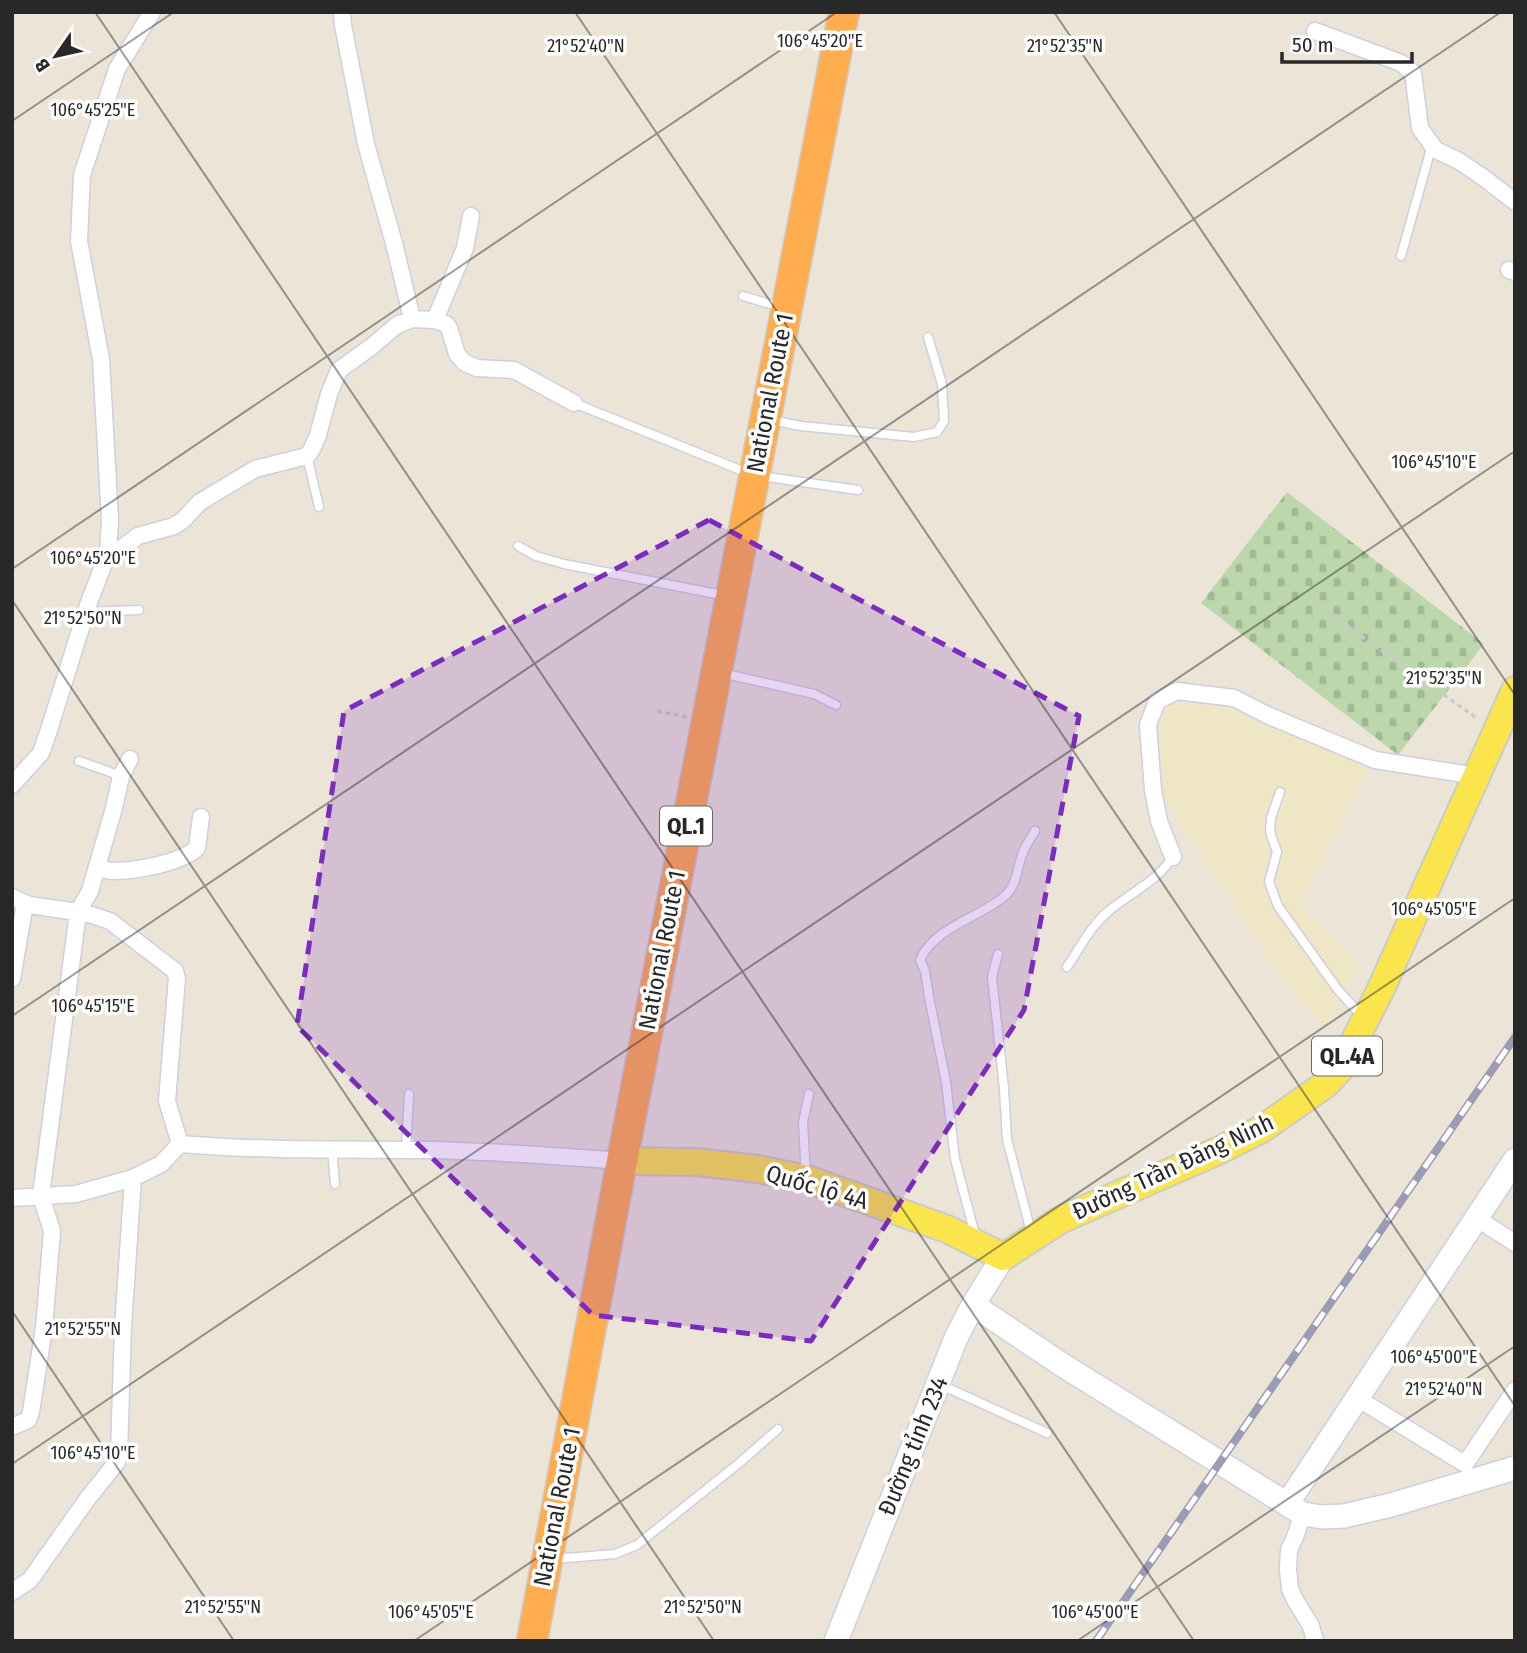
<svg xmlns="http://www.w3.org/2000/svg" width="1527" height="1653" font-family="'Fira Sans Condensed',sans-serif">
	<style>
		.education { fill: #efe6c5 }
		.cemetery { fill: url(#cemetery-stones) }
		.lines { fill: none; stroke-linecap: round; stroke-linejoin: round }
		.lane-casing { stroke: #cdcfe2; stroke-width: 11 }
		.street-casing { stroke: #cdcfe2; stroke-width: 19 }
		.secondary-casing { stroke: #cdcfe2; stroke-width: 26 }
		.primary-casing { stroke: #cbcbcb; stroke-width: 30 }
		.highway-casing { stroke: #cbcbcb; stroke-width: 33 }
		.path { stroke: #cbcbcb; stroke-width: 3.5; stroke-dasharray: 5 3.5; stroke-linecap: butt }
		.lane { stroke: #fff; stroke-width: 8 }
		.street { stroke: #fff; stroke-width: 16 }
		.secondary { stroke: #fff; stroke-width: 23 }
		.primary { stroke: #fbe54d; stroke-width: 26 }
		.highway { stroke: #ffad4f; stroke-width: 30 }
		.rail-casing { stroke: #9a9bb4; stroke-width: 8 }
		.rail { stroke: #fff; stroke-width: 5; stroke-dasharray: 16; stroke-linecap: butt }
		.marked { fill: #7b2cbf; fill-opacity: 0.2; stroke: #7b2cbf; stroke-width: 5; stroke-dasharray: 14 9; stroke-linejoin: round }
		.ticks { fill: none; stroke: #282828; stroke-width: 2; stroke-opacity: 0.45 }
		.labels { text-anchor: middle; stroke-width: 7; stroke-linejoin: round; paint-order: stroke }
		.shield { fill: #fff; stroke: #686868; stroke-width: 2 }
		.shield-label { font-size: 23px; font-weight: bold; fill: #282828 }
		.street-label { font-size: 24px; fill: #282828; stroke: #fff }
		.ticks-label { font-size: 18px; text-anchor: middle; fill: #282828; stroke: #fff; stroke-width: 7; stroke-linejoin: round; paint-order: stroke }
	</style>
	<defs>
		<pattern id="cemetery-stones" width="16" height="16" patternUnits="userSpaceOnUse" patternTransform="scale(1.75)"><rect width="16" height="16" fill="#bdd7ad"/><path d="M2 7V4a2 2 0 0 1 4 0v3zM10 15v-3a2 2 0 0 1 4 0v3z" fill="#a2b995"/></pattern>
	</defs>
	<rect width="100%" height="100%" fill="#ece5d7"/>
	<path class="education" d="M1171 704 1239 705 1368 769 1299 904 1357 965 1325 1029 1281 978 1160 793 1158 731 1160 718Z"/>
	<path class="cemetery" d="M1287 492 1484 644 1398 755 1201 603Z"/>
	<g class="lines">
		<defs>
			<path id="lane" d="M1401 256 1432 145
				M743 296 780 307
				M574 403 748 473
				M771 420 801 426 914 437 937 432 944 421 942 384 928 337
				M307 456 319 507
				M760 476 858 490
				M518 546 536 556 564 564 727 596
				M86 612 139 610
				M722 673 814 694 836 705
				M79 761 121 776
				M1280 792 1271 818 1270 832 1277 852 1269 882 1278 906 1338 990 1361 1015
				M998 954 992 977 1004 1088 1007 1139 1031 1232
				M1067 967C1080 948 1091 925 1110 910 1134 890 1154 884 1173 857
				M332 1149 335 1184
				M406 1150 409 1094
				M806 1176 803 1122 809 1094
				M975 1235 955 1159 946 1082 929 997 925 971 920 960C935 926 980 918 1006 895 1017 884 1017 869 1022 855 1025 846 1030 839 1035 831
				M941 1385 1047 1433
				M554 1559 615 1554 637 1545 738 1464 778 1429"/>
			<path id="street" d="M342 12 343 25 366 144 395 247 412 319
				M1315 31 1401 63 1413 73 1420 128 1432 145 1436 150 1459 161 1484 178 1515 202
				M1509 270 1515 272
				M435 320 465 248 471 216
				M105 561 138 536 174 526 183 520 200 502 255 469 307 456 312 449 318 435 329 394 339 370 371 347 397 325 412 319 435 320 446 324 449 328 457 354 465 363 477 368 514 370 574 403
				M12 785 41 753 48 733 88 605 108 553 110 520 101 359 79 241 82 175 117 69 152 12
				M1173 857 1159 821 1153 790 1148 725 1157 701 1177 691 1234 698 1267 715 1375 760 1477 776
				M97 867C102 869 108 871 113 871 136 871 181 863 197 848L201 817
				M12 897 29 905 85 913 110 921 175 971 177 978 167 1101 180 1144
				M12 979 25 903
				M12 1198 76 1194 133 1178 161 1164 180 1144C265 1151 350 1149 436 1150 498 1152 560 1156 622 1161
				M1476 1218 1515 1243
				M1357 1398 1465 1464 1515 1390
				M12 1427 28 1420 31 1412 44 1328 52 1231 41 1196 78 912 90 891 114 808 121 776 130 759
				M1303 1514 1295 1537 1289 1550 1288 1569 1290 1589 1295 1600 1311 1626 1315 1641
				M12 1592 30 1580 88 1498 117 1462 119 1453 123 1327 133 1178"/>
			<path id="secondary" d="M973 1305 1064 1366 1303 1514 1322 1517 1344 1516 1391 1505 1515 1468
				M1287 1504 1515 1160
				M836 1641 956 1338 973 1305 1003 1257"/>
			<path id="primary" d="M622 1161 697 1162 758 1169 807 1179 947 1229 1003 1257 1060 1220 1218 1151 1262 1129 1326 1084 1340 1069 1380 991 1515 690"/>
			<path id="highway" d="M532 1641 622 1161 844 12"/>
		</defs>
		<use href="#lane" class="lane-casing"/>
		<use href="#street" class="street-casing"/>
		<use href="#secondary" class="secondary-casing"/>
		<use href="#primary" class="primary-casing"/>
		<use href="#highway" class="highway-casing"/>
		<path class="path" d="M1312 601 1478 719
			M657 711 687 717"/>
		<use href="#lane" class="lane"/>
		<use href="#street" class="street"/>
		<use href="#secondary" class="secondary"/>
		<use href="#primary" class="primary"/>
		<use href="#highway" class="highway"/>
		<defs>
			<path id="rail" d="M1096 1641 1515 1037"/>
		</defs>
		<use href="#rail" class="rail-casing"/>
		<use href="#rail" class="rail"/>
	</g>
	<path class="marked" d="M709 520 1079 716 1024 1010 811 1341 593 1315 297 1026 344 711Z"/>
	<path class="ticks" d="M95 12 1194 1641M575 12 1515 1406M1054 12 1515 695M12 121 174 12M12 569 837 12M12 600 714 1641M12 1016 1501 12M12 1311 234 1641M12 1464 1515 451M414 1641 1515 898M1077 1641 1515 1346"/>
	<g class="labels">
		<g class="shield">
			<rect x="660" y="806.5" width="52" height="39" rx="5"/>
			<rect x="1312" y="1036.5" width="70" height="39" rx="5"/>
		</g>
		<g class="shield-label">
			<text x="686" y="834">QL.1</text>
			<text x="1347" y="1064">QL.4A</text>
		</g>
		<g class="street-label">
			<text transform="translate(770 393) rotate(-79)" y="8">National Route 1</text>
			<text transform="translate(662 950) rotate(-79)" y="8">National Route 1</text>
			<text transform="translate(1173 1167) rotate(-25)" y="8">Đường Trần Đăng Ninh</text>
			<text transform="translate(817 1187) rotate(16)" y="8">Quốc lộ 4A</text>
			<text transform="translate(913 1446) rotate(-68)" y="8">Đường tỉnh 234</text>
			<text transform="translate(557 1507) rotate(-79)" y="8">National Route 1</text>
		</g>
	</g>
	<g class="ticks-label">
		<text x="820" y="47">106°45'20"E</text>
		<text x="586" y="52">21°52'40"N</text>
		<text x="1065" y="52">21°52'35"N</text>
		<text x="93" y="116">106°45'25"E</text>
		<text x="1434" y="468">106°45'10"E</text>
		<text x="93" y="564">106°45'20"E</text>
		<text x="83" y="624">21°52'50"N</text>
		<text x="1444" y="684">21°52'35"N</text>
		<text x="1434" y="915">106°45'05"E</text>
		<text x="93" y="1012">106°45'15"E</text>
		<text x="83" y="1335">21°52'55"N</text>
		<text x="1434" y="1363">106°45'00"E</text>
		<text x="1444" y="1395">21°52'40"N</text>
		<text x="93" y="1459">106°45'10"E</text>
		<text x="223" y="1613">21°52'55"N</text>
		<text x="703" y="1613">21°52'50"N</text>
		<text x="431" y="1618">106°45'05"E</text>
		<text x="1095" y="1618">106°45'00"E</text>
	</g>
	<rect width="1527" height="1653" fill="none" stroke="#282828" stroke-width="28"/>
	<g transform="translate(56 56) rotate(236)" stroke="#ffffff" stroke-width="5" paint-order="stroke">
	<path d="M0-5L12 26L0 18L-12 26Z" fill="#282828"/>
	<text y="-10" font-size="19" font-weight="bold" text-anchor="middle" fill="#282828">B</text>
	</g>
	<path d="M1282 52v10h130v-10" fill="none" stroke="#282828" stroke-width="3.5"/>
	<text x="1292" y="52" font-size="21" fill="#282828" stroke="#ffffff" stroke-width="5" paint-order="stroke">50 m</text>
</svg>
